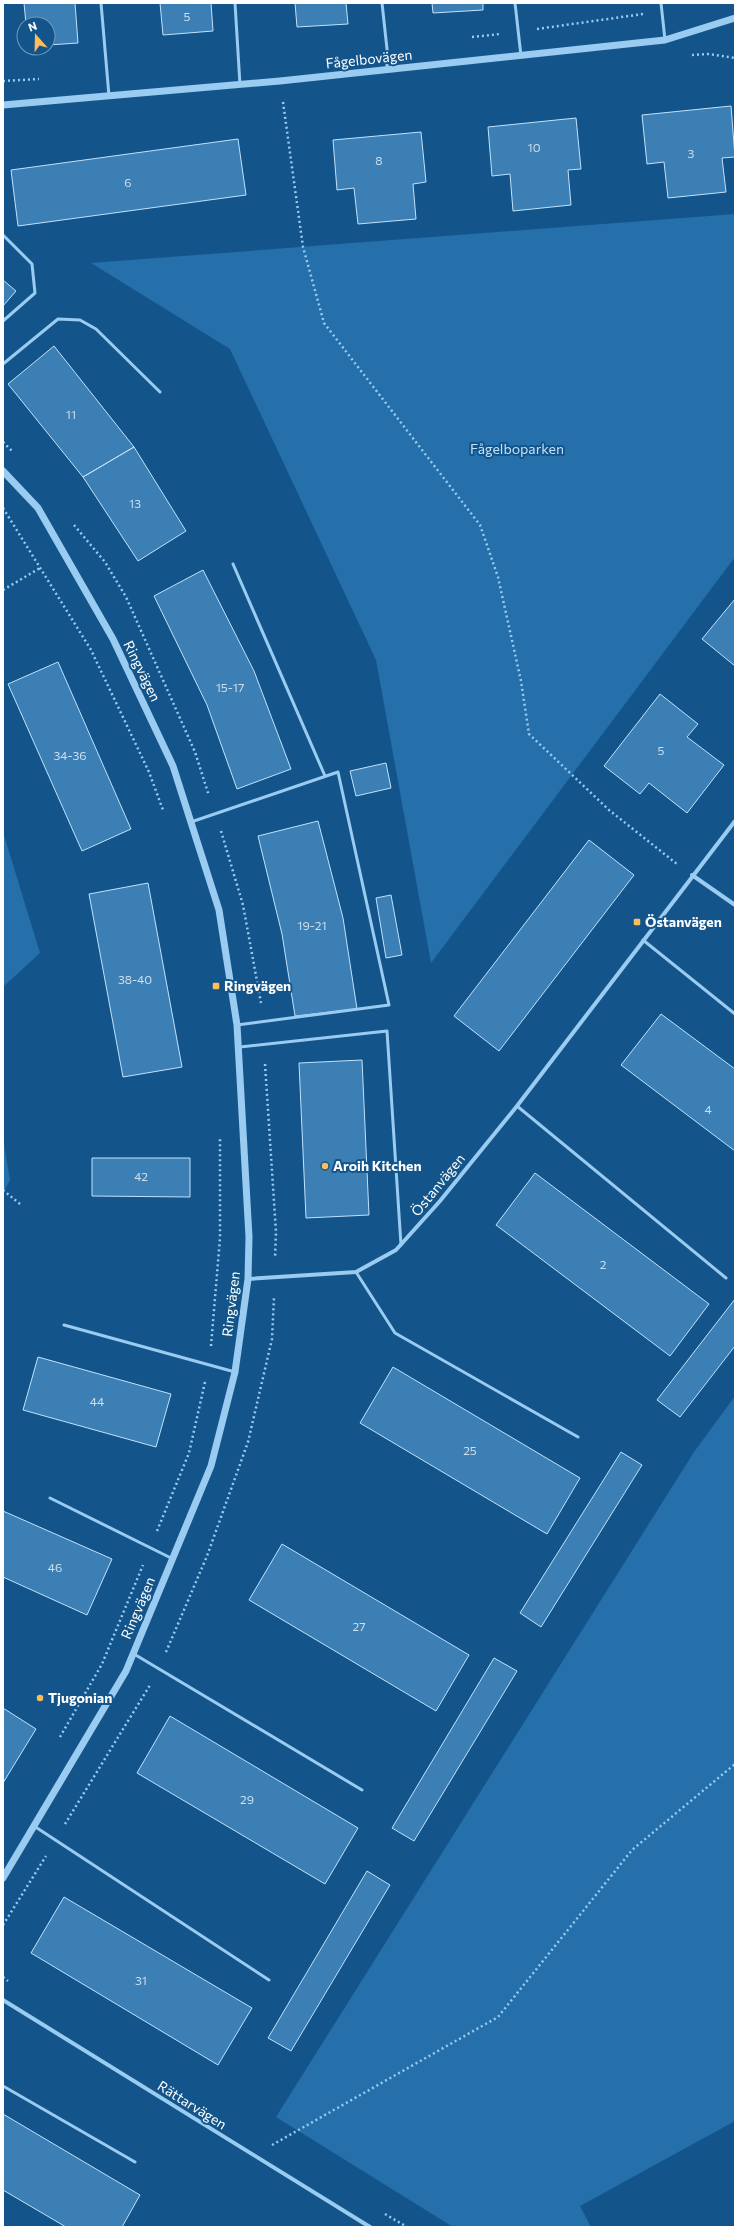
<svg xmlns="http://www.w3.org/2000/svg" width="738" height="2230" font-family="Commissioner,sans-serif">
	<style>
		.green { fill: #256faa }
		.building { fill: #3c7fb4; stroke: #c1e2fc }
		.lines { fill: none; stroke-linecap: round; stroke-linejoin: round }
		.path { stroke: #9acbf0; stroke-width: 2.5; stroke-dasharray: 2 3; stroke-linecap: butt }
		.service { stroke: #9acbf0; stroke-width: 3 }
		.minor { stroke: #9acbf0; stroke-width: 4 }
		.tertiary { stroke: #9acbf0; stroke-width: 7 }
		.poi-dot { fill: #ffbd59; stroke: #13558b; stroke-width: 1.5 }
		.labels { text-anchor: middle; stroke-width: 4; stroke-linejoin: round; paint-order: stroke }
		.number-label { font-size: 12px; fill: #cedfec }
		.street-label { font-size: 14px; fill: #fff; stroke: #13558b }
		.park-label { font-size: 14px; fill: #c1e2fc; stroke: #13558b }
		.poi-label { font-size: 14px; font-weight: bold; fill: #fff; stroke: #13558b; text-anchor: start }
	</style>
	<rect width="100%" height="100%" fill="#13558b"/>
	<path class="green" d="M735 214V557L431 963 376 660 230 349 91 263Z
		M3 832 40 953 3 987Z
		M3 1138 10 1180 3 1193Z
		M735 1396V2121L580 2206 591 2227H453L276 2117 694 1452Z"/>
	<path class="building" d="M24 3H75L78 43 48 45V24H26Z
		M160 3H211L213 31 163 35Z
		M295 3H346L348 24 297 27Z
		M432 3H483V10L433 13Z
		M731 106 735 157 722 158 726 192 668 198 664 162 647 164 642 115Z
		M576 118 581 169 568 170 571 205 513 211 510 174 492 176 488 127Z
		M421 132 426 182 413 184 416 219 358 224 354 188 337 190 333 140Z
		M238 139 246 195 18 226 11 170Z
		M3 280 16 291 3 306Z
		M54 346 134 447 83 477 8 384Z
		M134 447 186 531 138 561 83 477Z
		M203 570 254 671 291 769 237 789 207 705 154 596Z
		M735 599V666L702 639Z
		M58 662 131 829 82 851 8 684Z
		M660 694 698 724 687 737 724 765 687 813 649 783 640 794 604 766Z
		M386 763 391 788 356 796 350 771Z
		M318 821 343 918 357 1009 295 1016 282 934 258 836Z
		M589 840 634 875 499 1051 454 1016Z
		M148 883 182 1067 123 1077 89 894Z
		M391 895 402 955 386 958 376 898Z
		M661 1014 735 1069V1151L621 1065Z
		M362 1060 369 1215 306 1218 299 1063Z
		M92 1158H190V1197L92 1196Z
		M535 1173 709 1304 670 1356 496 1225Z
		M735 1299V1346L680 1417 657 1400Z
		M38 1357 171 1394 156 1447 23 1410Z
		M393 1367 580 1478 547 1534 360 1423Z
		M621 1452 642 1465 541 1627 520 1613Z
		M3 1511 112 1559 87 1615 3 1577Z
		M282 1544 469 1655 436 1711 249 1600Z
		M494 1658 517 1671 414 1841 392 1828Z
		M3 1708 36 1729 3 1783Z
		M170 1716 358 1828 325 1884 137 1773Z
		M367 1871 390 1885 291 2051 268 2038Z
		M64 1897 252 2008 218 2065 31 1953Z
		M3 2114 140 2195 122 2227H66L3 2190Z"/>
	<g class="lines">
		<path class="path" d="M537 29 643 14
			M472 37 500 34
			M692 55 708 54 735 58
			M3 81 39 79
			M283 102 303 247 324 323 480 525 498 577 521 681 529 734 609 810 677 864
			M3 442 13 452
			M3 508 91 650 149 772 163 810
			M74 525 105 562 126 597 195 752 209 796
			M3 590 40 568
			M221 831 243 905 261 1003
			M265 1064 276 1232 275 1258
			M3 1190 20 1204
			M211 1346 220 1238V1137
			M157 1531 189 1453 205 1382
			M166 1652 207 1556 248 1442 272 1339 274 1297
			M60 1737 102 1664 143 1565
			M65 1824 150 1685
			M3 1925 46 1856
			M3 1977 8 1981
			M272 2145 498 2017 632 1850 735 1764
			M385 2214 407 2227"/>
		<path class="service" d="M101 3 109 96
			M235 3 240 85
			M382 3 387 49V70
			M515 3 521 56
			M661 3 665 40
			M3 235 32 264 35 293 3 321
			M3 364 58 319 80 320 96 329 160 392
			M233 564 325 776
			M191 822 338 772 389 1005 237 1025
			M643 940 735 1014
			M240 1047 387 1031 401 1245
			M517 1106 726 1278
			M356 1272 395 1333 578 1437
			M64 1325 235 1372
			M50 1498 173 1559
			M134 1654 362 1790
			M34 1826 269 1980
			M3 2086 135 2162"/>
		<path class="minor" d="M692 875 735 905
			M248 1279 356 1272 396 1250 440 1201 517 1106 735 821
			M3 2000 370 2227"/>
		<path class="tertiary" d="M3 105 280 81 665 40 735 18
			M3 471 38 508 113 639 173 766 219 910 237 1025 249 1237 248 1279 235 1372 211 1466 126 1671 3 1878"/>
	</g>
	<g class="poi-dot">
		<rect x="633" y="918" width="8" height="8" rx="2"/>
		<rect x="212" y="982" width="8" height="8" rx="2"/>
		<circle cx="325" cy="1166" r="4"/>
		<circle cx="40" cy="1698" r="4"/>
	</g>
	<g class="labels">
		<g class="number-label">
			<text x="187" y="21">5</text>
			<text x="534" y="152">10</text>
			<text x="691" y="158">3</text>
			<text x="379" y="165">8</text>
			<text x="128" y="187">6</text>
			<text x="71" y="419">11</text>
			<text x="135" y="508">13</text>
			<text x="230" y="692">15-17</text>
			<text x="661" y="755">5</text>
			<text x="70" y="760">34-36</text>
			<text x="312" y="930">19-21</text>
			<text x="135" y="984">38-40</text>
			<text x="708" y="1114">4</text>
			<text x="141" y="1181">42</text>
			<text x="603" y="1269">2</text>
			<text x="97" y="1406">44</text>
			<text x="470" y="1455">25</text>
			<text x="55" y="1572">46</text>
			<text x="359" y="1631">27</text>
			<text x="247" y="1804">29</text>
			<text x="141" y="1985">31</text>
		</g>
		<g class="street-label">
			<text transform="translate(369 59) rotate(-6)" y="5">Fågelbovägen</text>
			<text transform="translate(142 671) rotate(64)" y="5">Ringvägen</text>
			<text transform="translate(438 1185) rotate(-51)" y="5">Östanvägen</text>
			<text transform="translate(231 1304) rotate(-83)" y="5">Ringvägen</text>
			<text transform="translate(138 1608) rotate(-67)" y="5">Ringvägen</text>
			<text transform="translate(192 2105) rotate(32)" y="5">Rättarvägen</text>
		</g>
		<g class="park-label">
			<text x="517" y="454">Fågelboparken</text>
		</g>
		<g class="poi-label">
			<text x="645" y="927">Östanvägen</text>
			<text x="224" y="991">Ringvägen</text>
			<text x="333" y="1171">Aroih Kitchen</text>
			<text x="48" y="1703">Tjugonian</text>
		</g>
	</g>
	<rect width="738" height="2230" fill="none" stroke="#ffffff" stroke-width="8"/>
	<g transform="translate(36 36) rotate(340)"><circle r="19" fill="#13558b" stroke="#7199b9"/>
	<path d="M0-3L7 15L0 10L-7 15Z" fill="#ffbd59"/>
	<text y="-6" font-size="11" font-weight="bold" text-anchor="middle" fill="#ffffff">N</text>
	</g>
</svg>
